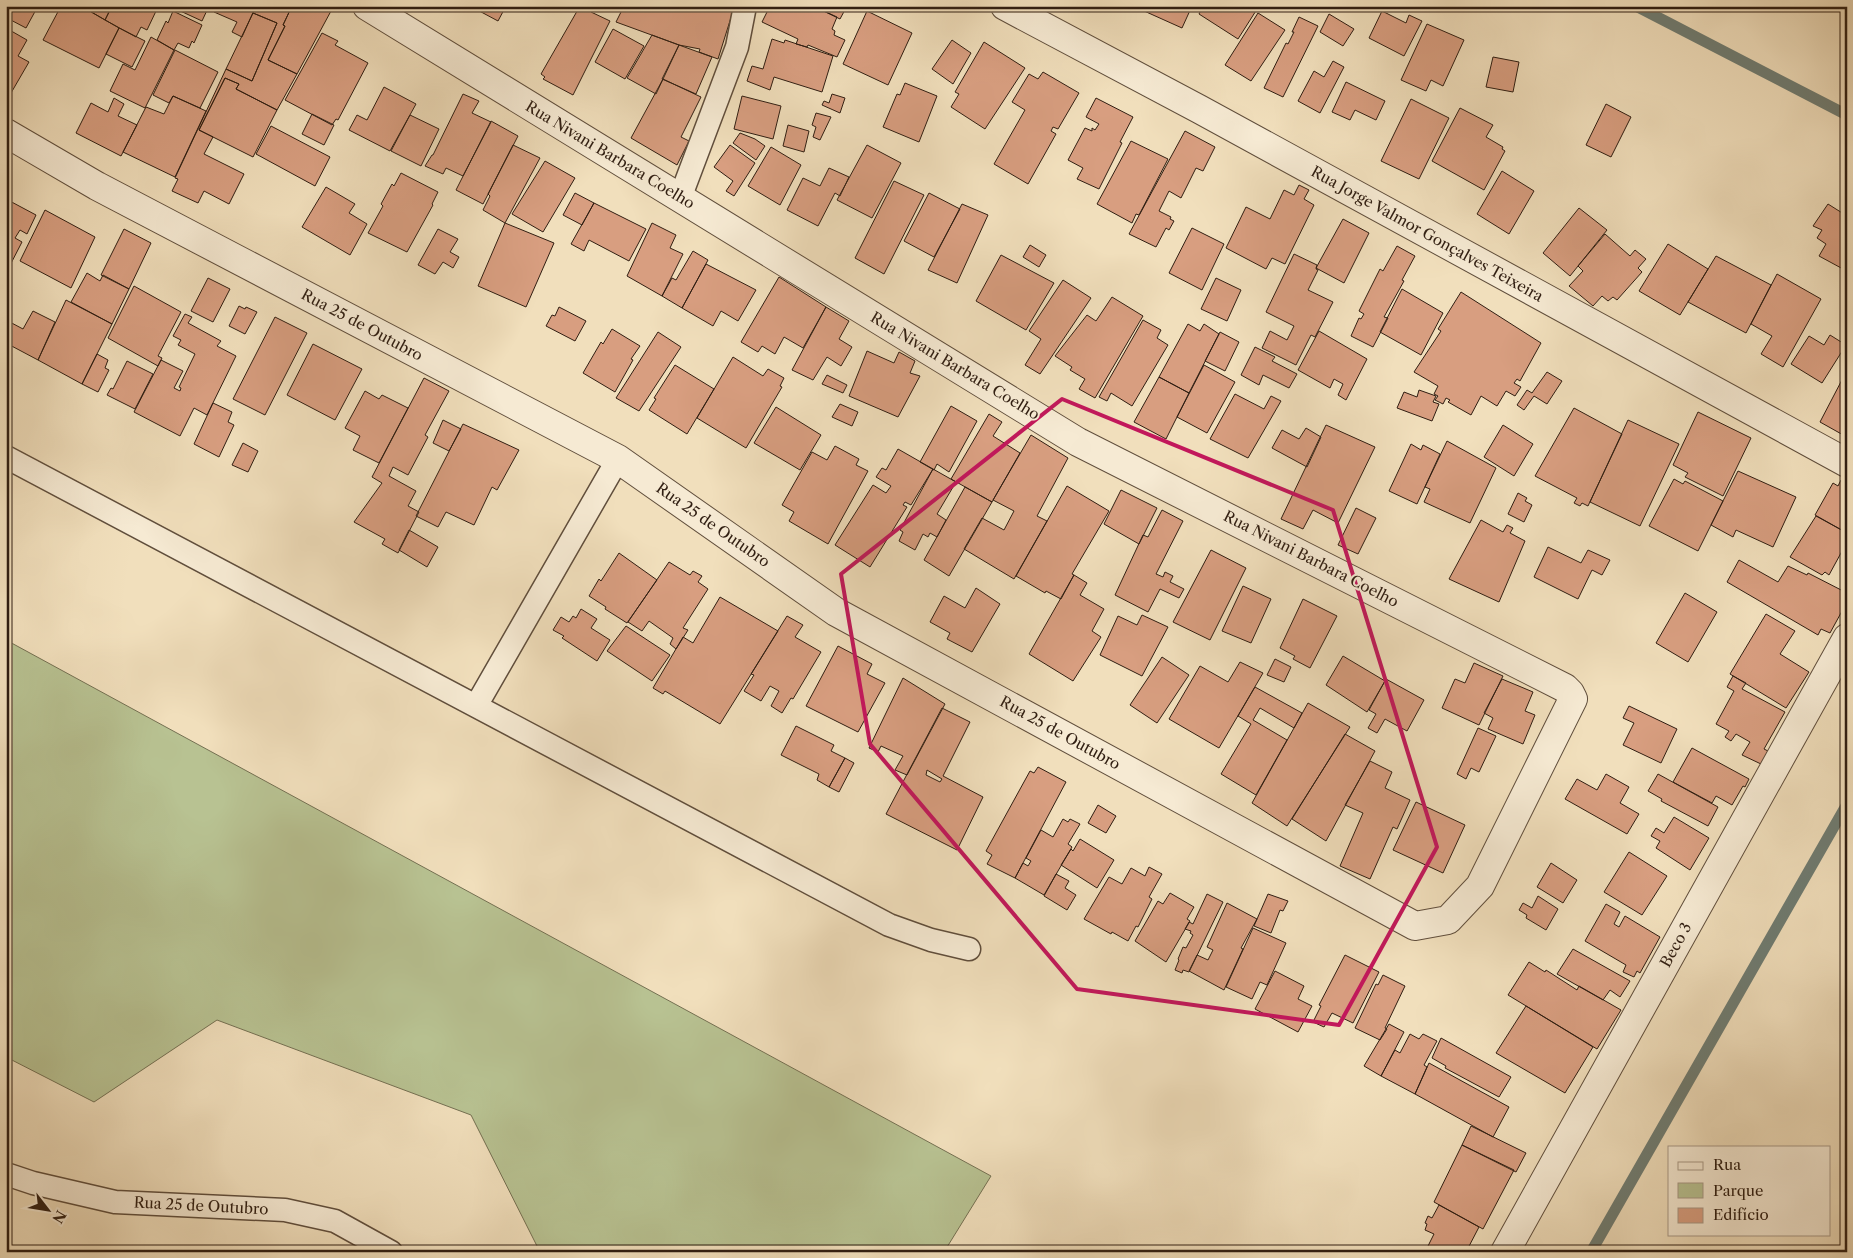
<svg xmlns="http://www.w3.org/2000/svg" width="1853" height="1258" font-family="'Libre Caslon Text',serif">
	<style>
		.green { fill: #b8c292; stroke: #747052 }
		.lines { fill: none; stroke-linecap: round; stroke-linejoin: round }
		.stream { stroke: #707d73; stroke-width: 11 }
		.building { fill: #d89e80; stroke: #301e12; fill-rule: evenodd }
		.lane-casing { stroke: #604e3c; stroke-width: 25 }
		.street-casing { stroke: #604e3c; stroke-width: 30 }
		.lane { stroke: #f6ead3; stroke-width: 22 }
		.street { stroke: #f6ead3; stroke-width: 28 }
		.marked { fill: none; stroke: #c2185b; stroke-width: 4; stroke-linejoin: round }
		.labels { text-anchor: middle; stroke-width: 4; stroke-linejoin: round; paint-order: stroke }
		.street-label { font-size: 15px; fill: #301e12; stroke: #f6ead3 }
	</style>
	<rect width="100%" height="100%" fill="#f1dfbc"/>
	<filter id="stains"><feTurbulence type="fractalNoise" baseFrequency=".004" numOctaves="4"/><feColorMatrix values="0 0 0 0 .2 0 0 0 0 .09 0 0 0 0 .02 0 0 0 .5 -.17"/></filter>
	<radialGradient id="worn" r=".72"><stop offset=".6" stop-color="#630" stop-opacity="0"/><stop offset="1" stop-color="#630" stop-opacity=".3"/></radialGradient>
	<path class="green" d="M6 640 991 1176 944 1252H540L471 1115 217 1020 94 1102 6 1057Z"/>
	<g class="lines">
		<path class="stream" d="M1636 6 1847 115
			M1591 1252 1847 804"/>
	</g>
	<path class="building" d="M14 6H38L26 28 7 18Z
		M61 6H81L119 28 99 68 43 40Z
		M81 6H112L105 20Z
		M112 6H127L133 9 135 6H151L157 9 147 30 141 27 136 37 105 20Z
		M177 6H209L202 21 176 9Z
		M217 6H256L242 37 232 32 237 22 214 12Z
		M256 6H292L283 25 285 26 268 60 297 74 277 110 236 89 239 84 225 78 199 130 213 137 204 154 244 174 229 204 204 191 198 203 172 191 178 179 175 178 226 69 252 81 277 23 253 13Z
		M292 6H323L331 11 297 74 268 60 285 26 283 25Z
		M470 6H506L498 21Z
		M580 6H591L594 8 591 12 610 21 573 95 543 79 545 77 541 74Z
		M624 6H730L734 8 718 59 699 52 700 49 679 45 616 22Z
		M770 6H813L837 17 832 29 835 31 834 35 845 40 837 57 808 45 807 47 796 44 798 39 762 22Z
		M813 6H847L840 19Z
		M1133 6H1192L1182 28Z
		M1203 6H1259L1238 39 1199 14Z
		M173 11 202 25 194 43 192 41 189 48 178 43 174 50 157 40 166 21 168 23Z
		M867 11 912 33 888 85 843 64Z
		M1382 11 1406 23 1409 15 1422 21 1404 56 1369 38Z
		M253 13 277 23 252 81 226 69Z
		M1258 13 1285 30 1251 81 1225 65Z
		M1329 14 1354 29 1343 46 1320 32Z
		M1299 17 1318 26 1283 97 1264 88 1286 43 1288 44 1294 32H1292Z
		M1427 24 1464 40 1443 86 1431 80 1426 91 1401 80Z
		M6 28 27 40 18 56 29 62 11 93 6 90Z
		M119 28 145 41 132 67 106 54Z
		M613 29 644 46 625 79 595 62Z
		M322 33 338 41 335 45 368 63 338 120 336 119 332 125 285 100Z
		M652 35 679 45 656 94 627 78Z
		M151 37 174 50 145 108 110 91 123 64 135 70Z
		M772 39 784 43 785 40 833 56 822 92 774 77 770 90 747 81 752 66 763 69Z
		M952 40 971 53 953 84 932 69Z
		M984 42 1025 68 985 129 951 107 959 94 955 92Z
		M679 45 712 57 696 94 662 79Z
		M175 50 218 72 200 108 173 96 169 103 153 95Z
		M1493 57 1519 62 1513 92 1486 87Z
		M1333 61 1344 67 1320 113 1298 101 1314 71 1324 77Z
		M1043 72 1079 93 1058 129 1053 127 1051 131 1056 134 1028 184 994 164 1025 110 1012 102 1029 74 1038 79Z
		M225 78 239 84 236 89 277 110 253 157 199 130Z
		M663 79 701 97 681 137 689 141 677 165 631 138Z
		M1346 82 1385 101 1376 120 1355 110 1350 120 1332 112Z
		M905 83 937 96 919 142 883 127 897 94 900 95Z
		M384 87 416 104 390 151 349 130 357 115 367 120Z
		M463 94 479 101 472 113 491 122 463 176 446 168 443 174 425 166 432 155H433Z
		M832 94 845 98 840 113 822 105 824 101 829 103Z
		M173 96 206 111 175 177 123 152 146 107 164 114Z
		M742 96 781 106 773 139 734 129Z
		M114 98 124 104 118 116 137 125 121 156 76 133 91 103 108 112Z
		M1096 98 1133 117 1120 142 1122 143 1099 189 1077 179 1083 168 1068 160 1085 128 1092 131V128L1095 130 1099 124 1086 117Z
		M1411 99 1449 118 1419 179 1381 161Z
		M1606 104 1631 117 1611 157 1586 145Z
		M1460 108 1493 125 1486 137 1503 147 1502 149 1505 151 1484 190 1432 161Z
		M816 113 831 117 820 140 813 137 816 127 812 125Z
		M312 114 334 125 324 145 302 134Z
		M410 115 439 129 421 166 391 151Z
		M491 121 518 136 483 204 456 190Z
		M788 125 809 131 804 152 783 146Z
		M271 126 330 157 315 186 256 154Z
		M1185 131 1215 147 1203 171 1196 168 1181 198 1169 191 1159 211 1171 217 1170 219 1174 221 1169 230 1166 228 1156 247 1129 234Z
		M740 133 755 139 765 146 756 160 733 143Z
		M1131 141 1168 159 1139 215 1136 214 1132 223 1097 204Z
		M513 145 540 158 505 223 483 210 490 196 488 194Z
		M730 145 755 163 734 196 726 191 733 181 714 167Z
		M867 145 901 163 872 218 837 200Z
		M771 147 801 165 780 205 748 186Z
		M545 161 575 178 543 232 512 214Z
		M829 168 849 177 840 196 835 193 818 226 787 210 803 178 820 186Z
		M1502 171 1534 191 1509 234 1477 214Z
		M401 173 438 192 432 204 433 205 407 252 368 233 383 206 381 204 392 184 394 186Z
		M894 181 924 195 884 274 855 258Z
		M1299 185 1309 190 1304 199 1314 205 1285 264 1272 258 1266 269 1226 248 1246 207 1270 219 1284 190 1294 195Z
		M326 187 355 204 349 213 367 224 350 255 302 227Z
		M575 193 594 203 582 225 563 215Z
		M929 193 960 209 934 257 904 241Z
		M6 199 36 215 27 234 20 230 15 238 22 242 6 273Z
		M594 203 646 229 629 261 589 240 584 251 571 244Z
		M962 204 988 215 957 283 928 270Z
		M1828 204 1847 216V263L1843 269 1819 256 1826 244 1817 238 1822 230 1813 226Z
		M1579 208 1607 230 1570 276 1543 253Z
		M45 210 95 237 71 288 20 261Z
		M1343 219 1369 233 1344 283 1316 268Z
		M505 223 554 243 526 307 478 286Z
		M652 223 676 235 670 248 683 254 662 296 627 276Z
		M1192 228 1224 244 1202 290 1169 273Z
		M124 229 151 243 129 289 101 275Z
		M438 229 458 239 450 252 459 257 453 268 443 262 435 274 418 265Z
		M1605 234 1630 256 1635 250 1646 259 1638 268 1642 272 1617 300 1613 297 1608 301 1602 296 1593 306 1569 286 1583 271 1578 266Z
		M1668 244 1708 269 1680 315 1639 291Z
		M1030 245 1046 255 1039 267 1023 257Z
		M1397 246 1415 256 1402 280 1404 281 1384 317 1388 318 1373 347 1351 336 1359 318 1361 319 1364 314 1359 311 1380 269 1383 271Z
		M693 251 708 260 682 308 662 296 672 278 676 280Z
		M1294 254 1317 265 1316 269 1318 270 1308 290 1333 302 1315 337 1311 335 1296 365 1262 348 1270 331 1287 340 1294 326 1266 312Z
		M1001 255 1054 283 1026 330 976 301Z
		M1716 256 1771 285 1746 333 1688 302Z
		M706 264 756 290 738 321 721 311 713 326 682 308Z
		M87 273 100 281 103 275 129 289 112 324 71 302Z
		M1777 274 1821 299 1783 367 1761 354 1772 336 1751 324Z
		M779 277 826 307 803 348 784 337 775 354 762 346 758 352 741 342Z
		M208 278 230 289 213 322 191 311Z
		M1216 278 1241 290 1227 321 1201 309Z
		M1063 280 1091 298 1040 374 1025 365 1041 339 1029 331Z
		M134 286 181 312 158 356 162 358 158 366 108 338Z
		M1402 289 1443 313 1421 355 1380 332Z
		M1461 292 1541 343 1520 381 1517 379 1514 383 1521 387 1515 396 1506 391 1497 406 1481 396 1471 415 1448 402 1450 400 1446 398 1443 404 1435 400 1438 396 1434 394 1438 386 1414 372 1441 331 1438 329Z
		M1112 297 1143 316 1095 398 1079 389 1085 379 1070 370 1072 367 1055 356 1087 315 1096 321Z
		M66 300 112 324 82 384 38 360Z
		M239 306 245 309 246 307 257 312 245 334 229 326Z
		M559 307 586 321 575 341 546 326 552 315 555 316Z
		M826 307 849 321 839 339 852 347 841 366 827 357 813 380 792 370Z
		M33 311 55 322 38 360 6 343V320L23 329Z
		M185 314 192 317 188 323 221 341 217 346 236 356 207 415 194 408 180 436 134 412 161 360 183 371 174 388 180 391 181 388 179 387 195 354 178 345 181 340 173 336Z
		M275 317 307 333 265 415 233 399Z
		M1143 320 1161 330 1157 338 1168 345 1132 406 1111 393 1107 401 1099 397Z
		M1188 324 1200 331 1204 324 1219 334 1189 393 1159 377Z
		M612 329 640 346 631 359 633 360 615 392 583 373 601 342 603 344Z
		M1319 331 1367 359 1346 400 1338 395 1343 384 1334 379 1330 388 1298 370Z
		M658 332 681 347 639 411 616 398Z
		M1220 332 1239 342 1225 371 1205 361Z
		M1830 335 1846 345 1822 383 1791 364 1809 336 1824 345Z
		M313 344 362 369 335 420 287 395Z
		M1255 347 1275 357 1272 361 1297 374 1289 388 1263 375 1259 385 1241 375Z
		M867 351 894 363 899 352 915 361 910 373 920 376 898 417 849 396Z
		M97 354 108 360 105 368 109 370 98 392 82 384Z
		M733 357 763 376 768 369 784 378 780 386 782 387 746 448 697 418Z
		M127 361 153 374 135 409 107 395 111 388 113 389Z
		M675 365 714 389 687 434 649 410 656 399 654 398Z
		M1204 365 1235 382 1207 433 1177 417Z
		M1547 372 1562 381 1547 404 1534 396 1524 410 1517 405 1527 390 1532 393Z
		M827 375 847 385 843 393 822 384Z
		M1844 376 1847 378V432L1845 436 1820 422Z
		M1159 377 1189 393 1166 439 1134 422Z
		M424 378 449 391 425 435 428 437 408 475 393 467 389 476 416 491 408 506 419 512 398 553 382 544 385 539 354 522 382 483 372 477Z
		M1419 390 1436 396 1433 402 1439 404 1432 421 1397 408 1404 392 1417 397Z
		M365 391 379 399 382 395 408 408 379 463 353 450 360 436 345 428Z
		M1235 394 1264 409 1271 396 1281 401 1248 458 1210 439Z
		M213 403 232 412 228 422 234 425 219 457 194 444Z
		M840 404 858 412 852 426 832 417Z
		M951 406 977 421 949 472 937 464 934 470 920 462Z
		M776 407 821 435 800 470 754 443Z
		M1574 408 1622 434 1588 506 1582 503 1580 506 1574 503 1577 498 1535 476Z
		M1698 412 1751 438 1723 496 1685 477 1688 473 1673 465Z
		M989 414 1002 422 993 436 1020 453 992 502 951 479Z
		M443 420 461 429 449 451 433 443Z
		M1628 420 1679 444 1640 526 1590 502Z
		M463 424 519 450 497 490 492 487 474 525 446 512 438 527 416 516Z
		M1326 425 1375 447 1338 523 1313 510 1303 529 1281 519Z
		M1503 425 1533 444 1514 476 1484 457Z
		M1306 428 1321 437 1307 467 1272 448 1282 430 1299 439Z
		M1031 435 1068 458 1037 516 1047 521 1014 579 964 549 982 518 1004 530 1014 511 993 500Z
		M1447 441 1496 468 1470 523 1424 502 1430 489 1425 487Z
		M243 443 258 451 248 472 232 465Z
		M1411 444 1421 450 1423 445 1440 454 1417 504 1389 491Z
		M835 446 859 459 856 465 868 471 828 544 789 521 794 512 782 505 812 452 827 460Z
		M898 449 933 469 911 505 905 502 903 505 907 507 870 567 835 545 873 485 886 493 891 486 876 477 882 468 886 470Z
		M933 469 956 482 937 514 946 520 937 537 930 533 928 537 923 534 915 550 899 541 903 532 900 530Z
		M1738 471 1796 497 1773 547 1736 530 1733 537 1711 525Z
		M1674 479 1683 484 1685 481 1723 501 1698 551 1649 526Z
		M1841 480 1847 483V533L1815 515 1833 483 1838 486Z
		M1067 486 1109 511 1072 574 1074 575 1061 599 1046 591 1045 593 1016 576Z
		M965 487 992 502 949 576 924 560Z
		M1121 490 1157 508 1139 544 1104 524Z
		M1518 493 1527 498 1525 501 1532 505 1524 522 1508 514Z
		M1356 508 1376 518 1358 554 1338 545Z
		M1162 510 1183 521 1156 574 1163 577 1165 572 1173 576 1170 582 1184 589 1179 598 1160 589 1148 612 1115 595 1143 535 1148 537Z
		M1816 516 1847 533V542L1829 575 1825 572 1822 575 1790 557Z
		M1481 520 1503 532 1507 525 1513 528 1510 533 1525 541 1499 602 1449 579Z
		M409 530 438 547 427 567 399 550Z
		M1548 547 1581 563 1588 550 1610 560 1602 575 1592 570 1578 599 1534 577Z
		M1211 550 1246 568 1210 640 1173 622Z
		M619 553 657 580 627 623 605 609 606 607 589 596 599 579 601 581Z
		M1739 560 1778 582 1788 566 1807 575 1808 573 1847 593V602L1830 633 1821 629 1818 635 1727 582Z
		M669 562 690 575 693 571 702 576 698 582 708 589 683 628 688 630 676 649 670 644 673 638 649 621 642 631 628 622Z
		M1074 575 1087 583 1080 595 1104 609 1092 631 1101 637 1073 681 1029 654Z
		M1243 586 1271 599 1251 643 1222 631Z
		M976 588 1000 604 972 652 947 639 950 633 930 622 944 596 965 608Z
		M1685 593 1717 612 1688 662 1656 643Z
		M720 597 778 631 720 724 665 691 663 694 653 688 683 637 693 643Z
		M1303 599 1337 616 1310 668 1293 659 1295 656 1280 648Z
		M581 609 597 619 591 628 610 640 597 661 562 638 564 636 553 630 561 617 569 622 573 616 576 618Z
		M1766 614 1795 631 1780 654 1809 672 1786 708 1730 674Z
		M1142 615 1168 627 1142 676 1100 655 1118 616 1137 625Z
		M787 616 803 625 795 637 821 652 793 699 791 698 782 713 771 706 779 691 770 686 761 701 744 691 754 675 751 674Z
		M626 626 670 655 652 681 607 651Z
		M838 646 872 664 867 674 885 683 858 732 806 706Z
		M1343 656 1385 681 1367 712 1326 685Z
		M1162 657 1189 675 1157 723 1130 705Z
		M1275 659 1291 667 1284 682 1267 675Z
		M1240 662 1263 673 1219 748 1169 719 1200 666 1228 682Z
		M1474 663 1503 676 1479 725 1442 708 1455 679 1465 683Z
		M1733 676 1746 683 1742 689 1785 712 1764 749 1768 751 1761 764 1742 755 1750 742 1736 734 1731 741 1725 737 1729 731 1716 724 1734 691 1727 687Z
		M903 678 945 704 907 775 895 770 903 756 881 746 878 752 869 748Z
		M1386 679 1424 700 1407 731 1385 719 1377 733 1368 728 1376 714 1369 710Z
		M1502 679 1533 692 1525 711 1535 715 1523 744 1488 729 1493 718 1484 713Z
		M1255 687 1302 713 1294 728 1260 708 1253 720 1287 740 1256 795 1221 774 1251 724 1238 716Z
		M1308 703 1350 727 1287 826 1252 803Z
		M1629 706 1677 729 1661 763 1623 745 1634 723 1623 718Z
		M942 708 970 722 943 776 983 797 957 850 886 814ZM927 770 942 779 940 782 926 775Z
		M796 726 834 745 831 751 845 758 829 787 817 780 819 774 781 755Z
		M1478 728 1496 736 1479 772 1471 768 1466 779 1457 774Z
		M1345 734 1375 751 1326 841 1292 819Z
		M1692 748 1749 779 1745 787 1743 786 1732 805 1716 796 1712 803 1673 782Z
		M845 758 854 763 839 792 829 787Z
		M1370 761 1392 772 1385 788 1410 800 1397 829 1393 827 1370 879 1340 866 1363 813 1345 805Z
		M1038 767 1066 782 1015 878 987 864 992 855 986 851 1030 771 1034 773Z
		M1606 774 1629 787 1620 803 1639 814 1627 834 1565 799 1577 779 1597 790Z
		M1658 774 1718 807 1708 826 1661 801 1662 799 1648 791Z
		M1416 802 1465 825 1443 873 1393 850Z
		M1098 805 1116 816 1106 833 1088 823Z
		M1674 817 1709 838 1690 870 1656 848 1660 841 1651 836 1656 828 1664 833Z
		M1063 819 1068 822 1070 819 1080 824 1068 844 1072 847 1044 895 1015 878 1023 863 1028 866 1031 861 1026 858 1041 830 1053 837Z
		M1080 839 1114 860 1097 888 1061 865 1071 849 1073 851Z
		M1629 852 1667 876 1642 915 1604 892Z
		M1551 863 1577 880 1563 903 1537 887Z
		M1149 867 1162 874 1149 897 1152 899 1138 927 1136 926 1128 941 1112 932 1111 934 1084 919 1109 877 1122 884 1131 868 1145 876Z
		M1056 874 1069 881 1065 888 1076 895 1067 910 1044 896Z
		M1170 893 1194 907 1187 919 1190 921 1166 962 1135 941 1158 901 1163 904Z
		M1207 894 1223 902 1189 972 1183 970 1182 973 1175 970 1179 960 1178 959 1183 947 1186 948 1193 935 1190 933 1191 931 1185 929 1189 922 1193 924Z
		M1268 894 1288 901 1283 911 1280 910 1271 933 1254 926Z
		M1538 896 1558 909 1546 930 1526 918 1527 915 1519 910 1523 903 1532 908Z
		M1227 903 1257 919 1241 948 1243 949 1224 990 1189 971 1197 955 1208 960 1213 950 1207 947Z
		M1606 904 1620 912 1614 924 1619 927 1625 916 1660 937 1640 973 1637 971 1634 977 1623 972 1626 965 1585 941Z
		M1253 928 1286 943 1267 985 1260 982 1252 999 1226 987Z
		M1573 949 1630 981 1620 997 1610 990 1603 1000 1557 974Z
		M1345 955 1379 972 1353 1023 1332 1013 1324 1027 1313 1022 1321 1006 1319 1005Z
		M1529 962 1545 972 1546 970 1577 990 1579 986 1621 1010 1597 1049 1508 995Z
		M1275 971 1304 986 1298 999 1312 1006 1298 1032 1255 1009Z
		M1383 975 1405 986 1385 1028 1387 1029 1380 1040 1355 1028 1376 984 1378 985Z
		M1526 1006 1593 1047 1565 1093 1496 1053Z
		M1389 1024 1404 1032 1381 1076 1364 1066Z
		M1410 1034 1419 1039 1423 1034 1437 1041 1424 1065 1427 1067 1415 1094 1381 1076 1395 1050 1400 1053Z
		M1441 1038 1511 1077 1499 1097 1445 1068 1446 1066 1432 1058Z
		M1429 1063 1509 1107 1493 1137 1415 1094Z
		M1471 1126 1526 1153 1516 1172 1462 1145Z
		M1462 1145 1514 1170 1483 1229 1434 1202Z
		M1439 1205 1479 1227 1466 1252H1425L1434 1234 1425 1230 1427 1224 1425 1223 1428 1216 1432 1218Z"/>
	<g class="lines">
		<defs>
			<path id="lane" d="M680 198 737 47 745 6
				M6 457 889 925 931 940 969 949
				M476 706 618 459
				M6 1174 33 1183 115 1202 285 1210 335 1221 391 1252"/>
			<path id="street" d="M1005 6 1199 109 1847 463
				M6 133 97 186 618 459 836 612 1415 926 1448 920 1480 886 1573 699 1570 693 1565 688 1078 442 367 6
				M1505 1252 1847 638"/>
		</defs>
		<use href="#lane" class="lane-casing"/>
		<use href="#street" class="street-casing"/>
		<use href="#lane" class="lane"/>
		<use href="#street" class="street"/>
	</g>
	<path class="marked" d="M1062 399 1333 510 1437 847 1339 1025 1077 989 870 744 841 574Z"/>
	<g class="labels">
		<g class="street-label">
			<text transform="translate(610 155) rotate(31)" y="5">Rua Nivani Barbara Coelho</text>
			<text transform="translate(1427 234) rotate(29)" y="5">Rua Jorge Valmor Gonçalves Teixeira</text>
			<text transform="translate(362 325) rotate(28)" y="5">Rua 25 de Outubro</text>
			<text transform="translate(955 366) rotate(31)" y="5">Rua Nivani Barbara Coelho</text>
			<text transform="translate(713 525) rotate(35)" y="5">Rua 25 de Outubro</text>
			<text transform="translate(1311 559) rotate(27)" y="5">Rua Nivani Barbara Coelho</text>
			<text transform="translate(1060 733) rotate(29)" y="5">Rua 25 de Outubro</text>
			<text transform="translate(1676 945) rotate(-61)" y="5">Beco 3</text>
			<text transform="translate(201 1206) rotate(3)" y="5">Rua 25 de Outubro</text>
		</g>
	</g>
	<rect width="1853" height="1258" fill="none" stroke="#f1dfbc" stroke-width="25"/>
	<rect x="8" y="8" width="1838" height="1243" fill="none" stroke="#301e12" stroke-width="2.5"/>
	<rect x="12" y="12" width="1828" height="1233" fill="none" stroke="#301e12"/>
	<rect x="1668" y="1146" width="162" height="90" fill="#f6ead3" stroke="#a79886"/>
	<rect x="1678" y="1162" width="25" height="8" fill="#f6ead3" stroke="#a79886"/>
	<text x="1713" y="1170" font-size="15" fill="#301e12">Rua</text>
	<rect x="1678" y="1183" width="25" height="15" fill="#b8c292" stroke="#a79886"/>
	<text x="1713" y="1196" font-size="15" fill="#301e12">Parque</text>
	<rect x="1678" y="1208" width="25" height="15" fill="#d89e80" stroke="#a79886"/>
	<text x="1713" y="1220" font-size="15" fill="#301e12">Edifício</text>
	<g transform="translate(48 1210) rotate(121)" stroke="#f6ead3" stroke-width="4" paint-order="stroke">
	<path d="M0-4L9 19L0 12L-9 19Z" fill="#301e12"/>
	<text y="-8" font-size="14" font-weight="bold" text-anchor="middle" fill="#301e12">N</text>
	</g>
	<rect width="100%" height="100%" filter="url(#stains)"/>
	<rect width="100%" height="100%" fill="url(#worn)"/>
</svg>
